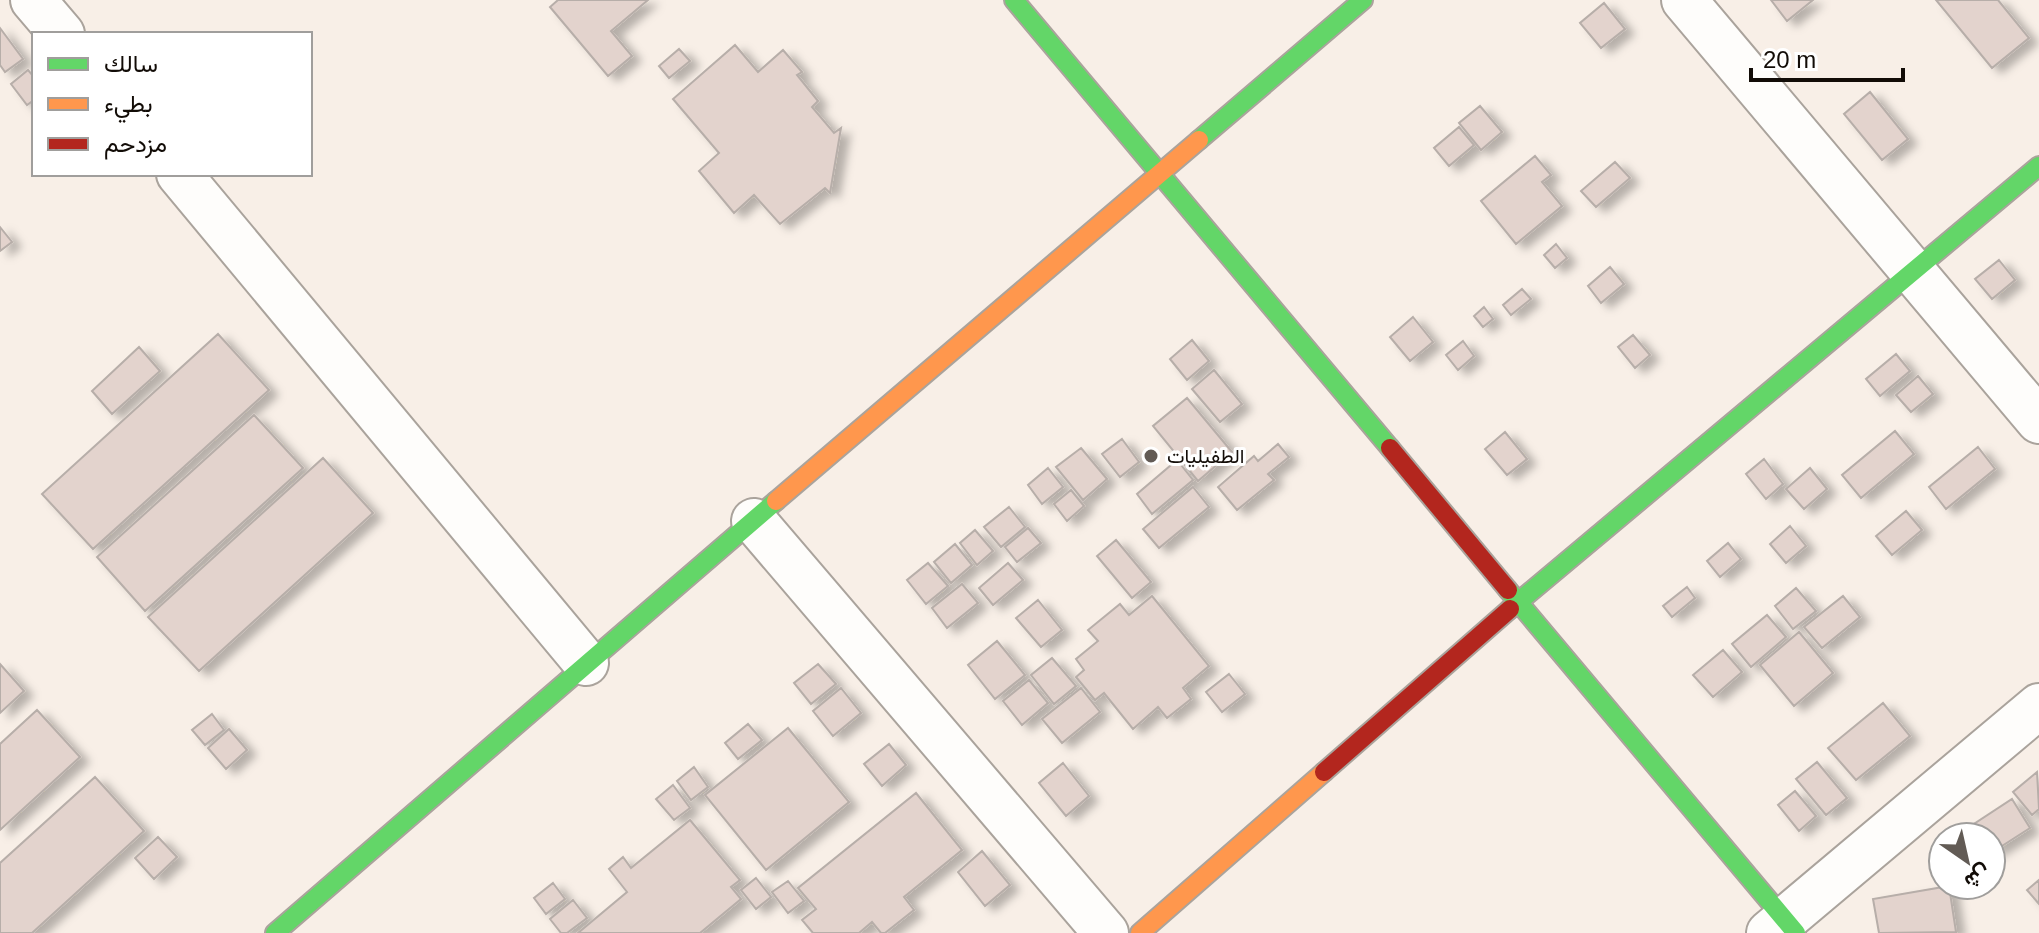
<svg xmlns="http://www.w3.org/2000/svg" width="2039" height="933" font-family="Arial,Vazirmatn,sans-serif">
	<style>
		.building { fill: #e3d3cd; stroke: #b7aea9; stroke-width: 2; filter: url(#shadow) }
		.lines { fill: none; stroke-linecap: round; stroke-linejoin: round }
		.street-casing { stroke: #aaa39c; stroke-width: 48 }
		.fast-casing { stroke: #aaa39c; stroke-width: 22 }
		.slow-casing { stroke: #aaa39c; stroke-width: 22 }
		.jam-casing { stroke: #aaa39c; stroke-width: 22 }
		.street { stroke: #fefdfb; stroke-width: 44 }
		.fast { stroke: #63d668; stroke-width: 18 }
		.slow { stroke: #ff974d; stroke-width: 18 }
		.jam { stroke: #b3261e; stroke-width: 18 }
		.poi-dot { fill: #625b55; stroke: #fff; stroke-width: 3 }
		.labels { text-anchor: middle; stroke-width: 6; stroke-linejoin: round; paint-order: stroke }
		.poi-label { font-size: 20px; fill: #120c07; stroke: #fff; text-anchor: start }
	</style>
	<defs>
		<filter id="shadow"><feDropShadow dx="9" dy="5" stdDeviation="4" flood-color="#0004"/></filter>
	</defs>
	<rect width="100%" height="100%" fill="#f8efe7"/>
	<path class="building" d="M558 0H648L611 31 632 56 608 76 550 7Z
		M1771 0H1813L1787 21Z
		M1936 0H1998L2029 38 1992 68Z
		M1604 3 1625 29 1601 48 1580 23Z
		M0 28 23 59 5 72 0 65Z
		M735 45 758 72 783 50 802 72 797 75 818 101 812 107 834 133 841 128 830 193 825 188 780 224 754 195 734 213 699 171 719 153 673 99Z
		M679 49 690 61 669 78 659 66Z
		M28 70 34 77V100L27 105 11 84Z
		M1870 92 1908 139 1882 160 1844 114Z
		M1480 106 1502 132 1481 150 1459 123Z
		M1459 127 1474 145 1449 166 1434 148Z
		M1535 156 1551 175 1542 182 1562 206 1516 244 1481 201Z
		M1615 162 1630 178 1596 207 1581 191Z
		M0 227 12 242 0 251Z
		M1556 244 1567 258 1555 268 1544 255Z
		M1999 260 2015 280 1992 299 1975 279Z
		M1610 267 1624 284 1601 303 1588 286Z
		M1522 289 1531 299 1511 315 1503 305Z
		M1484 307 1493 319 1483 327 1474 316Z
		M1413 317 1433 342 1410 361 1390 337Z
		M218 334 269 390 93 549 42 494Z
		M1633 335 1650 355 1635 368 1618 347Z
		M1192 340 1209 361 1187 380 1170 359Z
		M1463 341 1474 356 1458 370 1446 355Z
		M139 347 160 371 112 414 92 391Z
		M1896 354 1910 371 1880 396 1866 379Z
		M1214 370 1242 404 1220 422 1192 389Z
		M1918 376 1933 394 1911 412 1896 395Z
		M1187 398 1232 452 1198 481 1153 426Z
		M254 415 303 468 145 611 97 557Z
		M1895 431 1914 454 1861 498 1842 475Z
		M1505 432 1527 459 1507 475 1485 449Z
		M1122 439 1139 462 1120 477 1102 454Z
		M1278 444 1289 457 1268 474 1274 480 1237 510 1218 487 1254 456 1258 461Z
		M1978 447 1995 469 1946 509 1929 487Z
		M1081 448 1107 479 1083 500 1056 467Z
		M323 458 373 513 199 671 148 617Z
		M1764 459 1783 484 1766 499 1746 474Z
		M1177 460 1193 480 1152 514 1137 494Z
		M1048 468 1063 487 1042 504 1028 485Z
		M1810 468 1827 489 1804 509 1786 489Z
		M1193 487 1209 507 1159 548 1143 529Z
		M1071 490 1084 506 1067 521 1054 504Z
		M1009 507 1025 527 1001 547 984 527Z
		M1906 511 1922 530 1892 555 1876 536Z
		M1790 526 1806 546 1786 563 1770 544Z
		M1028 528 1041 543 1017 562 1005 547Z
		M975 530 993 551 977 565 960 543Z
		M1116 540 1151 582 1132 598 1097 556Z
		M1728 543 1741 559 1720 577 1707 561Z
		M955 544 972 565 951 583 934 562Z
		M928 563 948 586 926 604 907 580Z
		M1008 563 1023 580 993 605 979 588Z
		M962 584 978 603 947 628 932 608Z
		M1687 587 1695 598 1672 617 1663 606Z
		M1796 588 1816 611 1793 629 1775 606Z
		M1152 596 1209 666 1183 688 1191 699 1167 718 1158 707 1133 729 1104 693 1095 700 1076 677 1084 670 1076 659 1098 641 1088 630 1120 604 1129 615Z
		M1843 596 1860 617 1822 648 1804 627Z
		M1038 600 1062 630 1041 647 1016 618Z
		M1767 615 1786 637 1751 667 1732 644Z
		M1799 632 1833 673 1794 706 1760 665Z
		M997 641 1025 675 995 699 968 665Z
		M1723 650 1742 672 1713 697 1693 675Z
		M1052 658 1076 686 1054 704 1031 675Z
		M0 664 24 691 0 713Z
		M818 664 836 684 811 704 794 683Z
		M1229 674 1245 694 1222 712 1206 692Z
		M1029 680 1048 703 1022 725 1003 701Z
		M841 688 861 713 833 736 813 711Z
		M1081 688 1100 712 1062 743 1042 719Z
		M1883 703 1910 736 1856 780 1828 748Z
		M37 710 80 757 0 830V744Z
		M212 714 224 730 205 745 192 730Z
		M748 724 762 740 738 759 725 743Z
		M788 728 849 802 766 870 705 795Z
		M229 729 247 750 226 769 208 748Z
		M889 744 906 765 882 786 864 764Z
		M1817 762 1847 798 1826 815 1796 779Z
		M1063 763 1089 796 1066 816 1039 783Z
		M694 767 708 787 691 800 677 781Z
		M2037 772 2039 809 2032 815 2013 792Z
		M95 777 144 831 32 933H0V863Z
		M673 785 690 808 674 820 656 799Z
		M1795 791 1816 816 1799 831 1778 805Z
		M916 793 962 850 904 897 914 910 885 933H881L872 922 859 933H813L802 920 816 909 798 888Z
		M2012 799 2030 828 1991 853V837H1954Z
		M690 820 740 880 731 887 741 899 700 933H578L627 892 609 869 623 857 631 868Z
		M158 837 177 857 154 879 135 858Z
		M982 851 1010 885 985 906 958 872Z
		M756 878 771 897 756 909 741 890Z
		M2039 880V904L2027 890Z
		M788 881 804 901 788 913 772 892Z
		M553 883 565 899 546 914 534 898Z
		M1949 886 1956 932 1879 933 1873 899Z
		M573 900 587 918 567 933H561L550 919Z"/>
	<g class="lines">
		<defs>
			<path id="street" d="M33 0 62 34
				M1684 0 2039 421
				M179 174 586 663
				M754 521 1106 933
				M1769 933 2039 706"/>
			<path id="fast" d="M1014 0 1390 448
				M1199 140 1363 0
				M1508 590 1796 933
				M1510 609 2039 166
				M275 933 776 501"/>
			<path id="slow" d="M776 501 1199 140
				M1140 933 1324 772"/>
			<path id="jam" d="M1390 448 1508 590
				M1324 772 1510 609"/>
		</defs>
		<use href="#street" class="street-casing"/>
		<use href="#fast" class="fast-casing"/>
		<use href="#slow" class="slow-casing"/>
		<use href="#jam" class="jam-casing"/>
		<use href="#street" class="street"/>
		<use href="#fast" class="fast"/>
		<use href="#slow" class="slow"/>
		<use href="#jam" class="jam"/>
	</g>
	<circle class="poi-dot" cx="1151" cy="456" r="8"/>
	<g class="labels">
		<g class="poi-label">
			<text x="1167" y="463">الطفيليات</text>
		</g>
	</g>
	<rect x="32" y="32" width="280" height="144" fill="#ffffff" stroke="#a09e9c" stroke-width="2"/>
	<rect x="48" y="58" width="40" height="12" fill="#63d668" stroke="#a09e9c" stroke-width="2"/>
	<text x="104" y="72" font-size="24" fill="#120c07">سالك</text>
	<rect x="48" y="98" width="40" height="12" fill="#ff974d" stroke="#a09e9c" stroke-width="2"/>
	<text x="104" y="112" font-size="24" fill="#120c07">بطيء</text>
	<rect x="48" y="138" width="40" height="12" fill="#b3261e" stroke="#a09e9c" stroke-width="2"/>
	<text x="104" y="152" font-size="24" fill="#120c07">مزدحم</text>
	<g transform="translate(1967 861) rotate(146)"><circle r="38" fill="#ffffff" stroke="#a09e9c" stroke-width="2"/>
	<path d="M0-6L14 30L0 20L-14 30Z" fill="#625b55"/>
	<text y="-12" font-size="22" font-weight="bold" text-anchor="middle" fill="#120c07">ش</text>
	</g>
	<path d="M1751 68v12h152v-12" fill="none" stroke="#120c07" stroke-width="4"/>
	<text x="1763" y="68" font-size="24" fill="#120c07" stroke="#ffffff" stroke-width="6" paint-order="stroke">20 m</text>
</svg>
